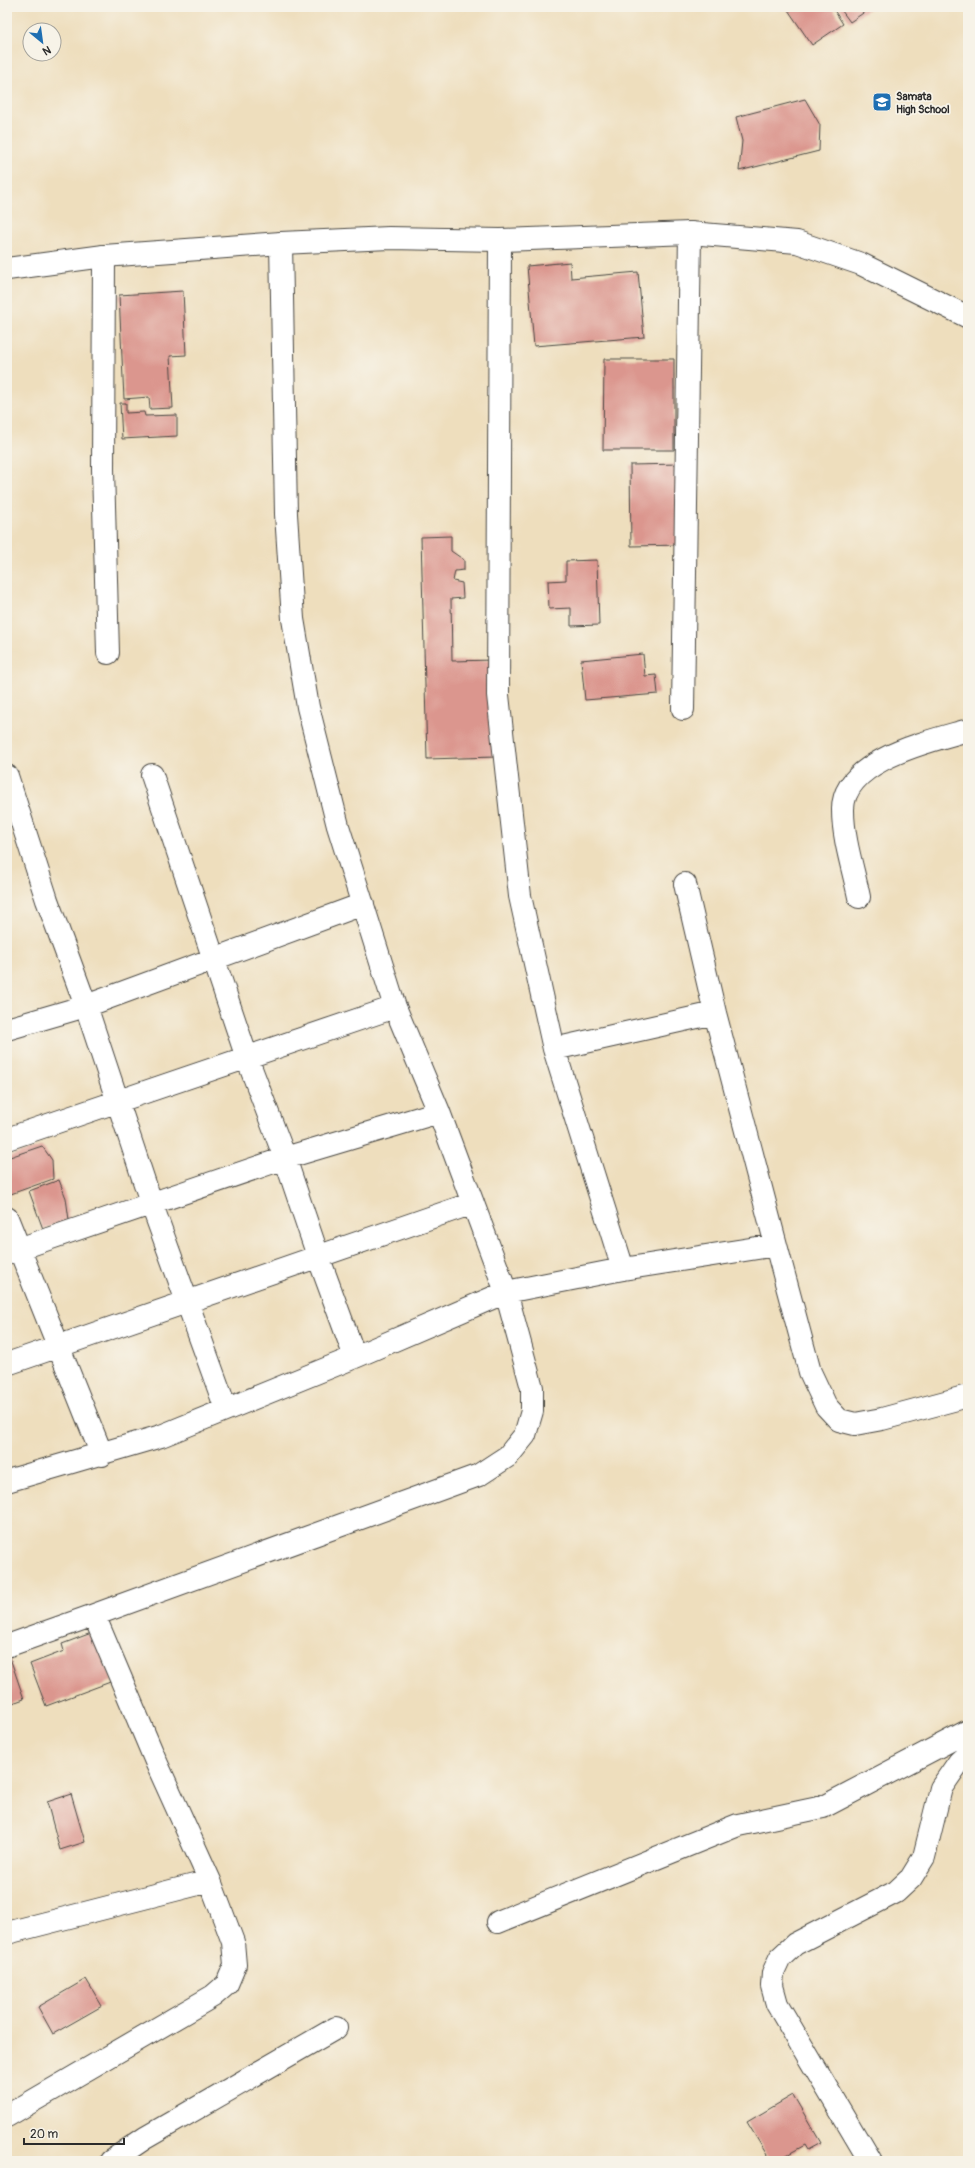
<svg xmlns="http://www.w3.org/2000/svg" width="975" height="2168" font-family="Pangolin,sans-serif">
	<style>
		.building { fill: #db968e }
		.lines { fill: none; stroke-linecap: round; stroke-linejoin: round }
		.minor-casing { stroke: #484641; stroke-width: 24 }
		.tertiary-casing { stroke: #484641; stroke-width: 24 }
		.minor { stroke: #fff; stroke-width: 22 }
		.tertiary { stroke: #fff; stroke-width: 22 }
		.labels { text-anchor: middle; stroke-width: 3.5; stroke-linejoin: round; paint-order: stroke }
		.poi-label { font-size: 11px; font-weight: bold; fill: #2b2b2b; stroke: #f7f3e8; text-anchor: start }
	</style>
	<rect width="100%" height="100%" fill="#f7f3e8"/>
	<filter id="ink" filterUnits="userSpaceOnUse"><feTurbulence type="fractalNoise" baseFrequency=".025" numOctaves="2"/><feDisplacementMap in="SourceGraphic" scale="8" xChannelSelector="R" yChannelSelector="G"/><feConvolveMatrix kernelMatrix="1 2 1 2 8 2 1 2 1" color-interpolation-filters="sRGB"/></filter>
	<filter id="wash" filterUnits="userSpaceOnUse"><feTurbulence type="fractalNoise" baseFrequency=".012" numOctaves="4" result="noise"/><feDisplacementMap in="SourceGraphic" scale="16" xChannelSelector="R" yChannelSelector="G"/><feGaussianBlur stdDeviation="0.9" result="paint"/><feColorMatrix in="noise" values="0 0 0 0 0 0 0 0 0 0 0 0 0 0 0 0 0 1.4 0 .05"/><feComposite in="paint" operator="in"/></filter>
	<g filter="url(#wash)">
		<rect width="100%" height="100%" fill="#eedebd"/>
		<g id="blocks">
			<path class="building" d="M786 7H832L843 24 812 45Z
				M839 7H872L850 22Z
				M805 99 820 125 819 151 739 171 742 141 736 117Z
				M570 262 571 278 638 272 644 337 534 346 527 266Z
				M183 291 186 355 170 356 173 408 150 409 149 397 124 399 119 295Z
				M604 359H674V450H603Z
				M120 403H126V413L144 412 145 416 177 415V436L122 439Z
				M681 464 682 545 631 546 630 465Z
				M451 536V551L464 560V570L455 571 453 581 462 583 463 598 451 599 452 661 493 660 496 757 427 759 421 537Z
				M597 560 599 625 571 626V608L549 609 548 581 566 580V561Z
				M643 654 645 676 656 675 658 694 585 700 581 660Z
				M42 1146 52 1160 53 1179 8 1195 7 1158Z
				M59 1180 66 1198 69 1220 43 1229 29 1191Z
				M94 1632 113 1681 46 1706 30 1664 64 1651 62 1644Z
				M9 1655 24 1699 7 1705V1656Z
				M71 1794 85 1842 60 1850 47 1802Z
				M86 1979 102 2006 53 2034 38 2007Z
				M793 2095 821 2143 808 2150 805 2145 783 2157 770 2160 747 2122Z"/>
		</g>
	</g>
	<g filter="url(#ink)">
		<use href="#blocks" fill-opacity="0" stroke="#484641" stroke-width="1"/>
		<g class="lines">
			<defs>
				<path id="minor" d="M500 240 498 695 520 896 554 1049 623 1269
					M104 256 103 469 108 653
					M683 709 690 233
					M152 775 247 1058 285 1158 318 1256 355 1357
					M7 776 47 900 86 1006 152 1205 226 1409
					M685 884 715 1013 776 1245
					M859 897C853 868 843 839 843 810 842 760 931 741 968 730
					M7 1029 86 1006 363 904
					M554 1049 715 1013
					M7 1139 395 1007
					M7 1218 102 1455
					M7 1253 285 1158 439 1112
					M7 1364 473 1203
					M7 1481 161 1436 355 1357 506 1292 623 1269 776 1245 810 1372 826 1406 839 1420 855 1424 882 1419 968 1396
					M94 1615 479 1475 508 1456 525 1435 532 1411V1388L506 1292 439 1112 395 1007 338 826 308 707 293 619 286 514 281 243
					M7 1646 94 1615 157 1764 210 1881 233 1942 235 1965 227 1984 213 1996 7 2116
					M498 1922 738 1825 823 1807 968 1731
					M7 1933 210 1881
					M111 2161 145 2138 336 2028
					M870 2161 777 2004 772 1986 773 1973 780 1958 795 1944 896 1892 911 1878 924 1857 941 1788 959 1762 968 1754"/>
				<path id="tertiary" d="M7 269 104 256 281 243 389 238 500 240 690 233 797 242 861 264 968 317"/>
			</defs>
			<use href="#minor" class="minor-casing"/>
			<use href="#tertiary" class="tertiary-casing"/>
			<use href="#minor" class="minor"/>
			<use href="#tertiary" class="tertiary"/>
		</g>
	</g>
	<defs>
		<symbol id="school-square" viewBox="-11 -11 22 22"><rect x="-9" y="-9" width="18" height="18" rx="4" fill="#1f6fb2" stroke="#f7f3e8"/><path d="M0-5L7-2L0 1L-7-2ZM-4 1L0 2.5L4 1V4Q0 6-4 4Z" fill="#fff"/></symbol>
	</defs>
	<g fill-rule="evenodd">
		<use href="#school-square" x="871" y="91" width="22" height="22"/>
	</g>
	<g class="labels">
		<g class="poi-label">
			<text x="896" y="100">Samata<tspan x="896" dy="13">High School</tspan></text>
		</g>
	</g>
	<rect width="975" height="2168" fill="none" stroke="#f7f3e8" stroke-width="24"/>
	<g transform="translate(42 42) rotate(151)"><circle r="19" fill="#f7f3e8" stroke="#a5a39c"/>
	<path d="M0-3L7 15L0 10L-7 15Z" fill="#1f6fb2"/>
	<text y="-6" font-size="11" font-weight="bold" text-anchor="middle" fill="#2b2b2b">N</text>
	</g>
	<path d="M24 2138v6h100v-6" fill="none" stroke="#2b2b2b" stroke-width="2"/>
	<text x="30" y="2138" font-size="12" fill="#2b2b2b" stroke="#f7f3e8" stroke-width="3" paint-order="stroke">20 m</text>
</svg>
